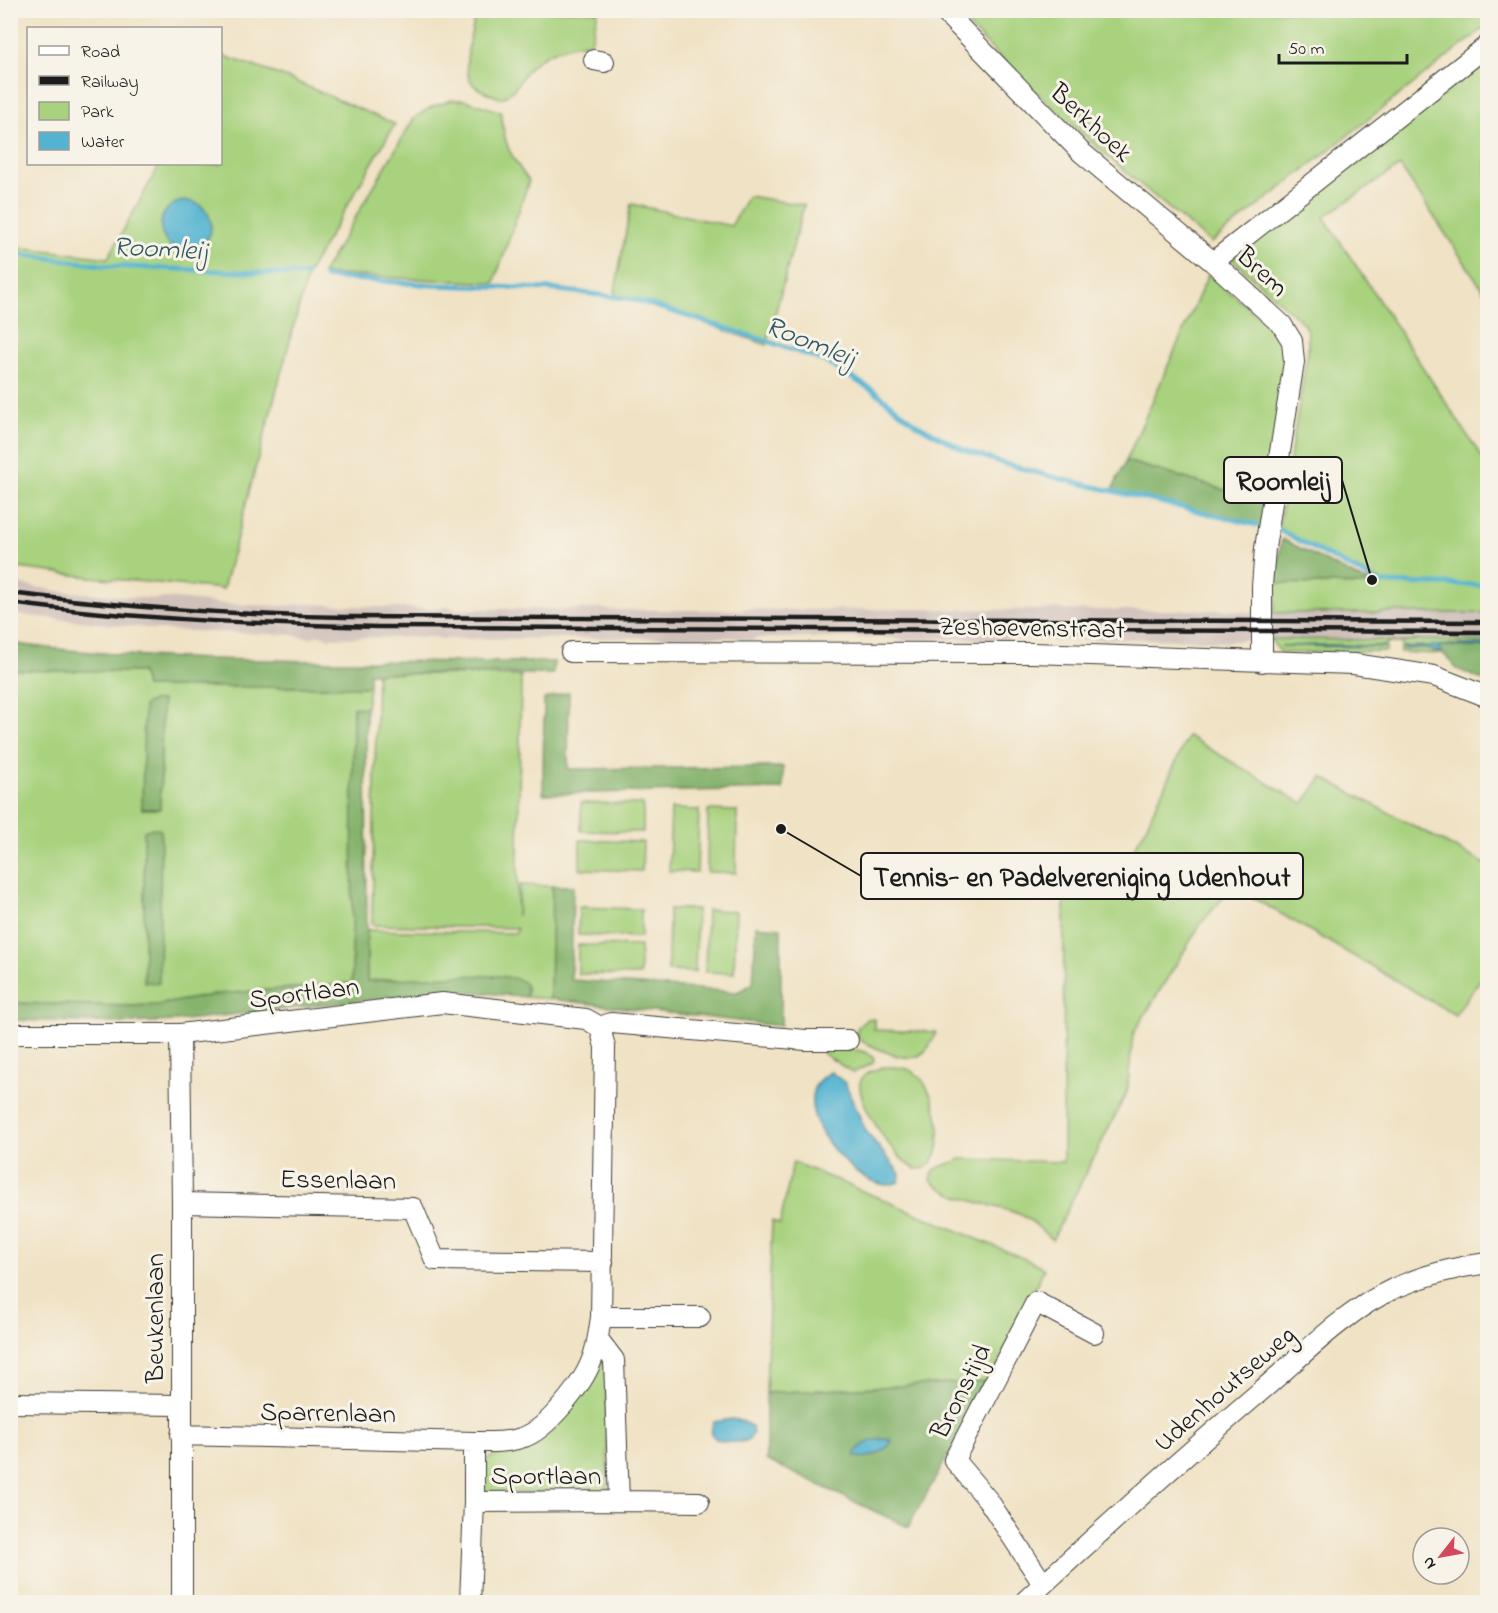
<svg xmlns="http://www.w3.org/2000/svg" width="1498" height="1613" font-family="'Indie Flower',sans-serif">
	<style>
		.industrial { fill: #cfc0ba }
		.green { fill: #a8d27e; stroke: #62774d; stroke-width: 1.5; fill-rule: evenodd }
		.forest { fill: #86b46d; stroke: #516844; stroke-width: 1.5 }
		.water { fill: #53b3d1; stroke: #386876; stroke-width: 1.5 }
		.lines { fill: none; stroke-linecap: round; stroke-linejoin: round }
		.stream { stroke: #53b3d1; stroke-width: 5 }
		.minor-casing { stroke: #3c3a35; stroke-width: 22 }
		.minor { stroke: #fff; stroke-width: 20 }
		.rail { stroke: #1c1c1c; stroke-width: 4.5 }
		.labels { text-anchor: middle; stroke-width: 6; stroke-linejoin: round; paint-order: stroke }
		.street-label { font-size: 27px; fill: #1c1c1c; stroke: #f7f3e8 }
		.water-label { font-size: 28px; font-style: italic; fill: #325864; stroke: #f7f3e8 }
		.leader { fill: none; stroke: #1c1c1c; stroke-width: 2 }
		.callout-dot { fill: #1c1c1c; stroke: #f7f3e8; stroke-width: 2 }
		.callout { fill: #f7f3e8; stroke: #1c1c1c; stroke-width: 2 }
		.callout-label { font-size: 28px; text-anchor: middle; font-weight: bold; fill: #1c1c1c }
	</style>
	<rect width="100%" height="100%" fill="#f7f3e8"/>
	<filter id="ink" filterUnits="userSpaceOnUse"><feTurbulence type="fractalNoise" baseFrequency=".0167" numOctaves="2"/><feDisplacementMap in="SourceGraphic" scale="12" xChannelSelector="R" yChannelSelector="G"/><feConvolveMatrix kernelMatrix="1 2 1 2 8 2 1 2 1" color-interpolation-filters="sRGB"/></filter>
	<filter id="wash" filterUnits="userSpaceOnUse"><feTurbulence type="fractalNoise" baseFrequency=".008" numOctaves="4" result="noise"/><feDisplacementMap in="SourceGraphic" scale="24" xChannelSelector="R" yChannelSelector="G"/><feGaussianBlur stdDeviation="1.35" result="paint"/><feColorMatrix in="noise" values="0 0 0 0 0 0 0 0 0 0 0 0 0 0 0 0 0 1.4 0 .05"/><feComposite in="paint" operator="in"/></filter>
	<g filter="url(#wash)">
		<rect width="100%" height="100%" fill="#f0e2c4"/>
		<path class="industrial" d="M10 583 59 591 155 599 165 598 225 604 282 606 309 604 423 609 442 608 448 606 457 609H593L600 607 608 610H741L749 608 766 610 909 609 1045 610 1057 608 1066 610H1220L1257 613 1255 640 1216 642 1200 640 1132 639 1061 640 1054 642 1048 639H910L905 641 893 638H756L752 641 729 637 443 639 435 637 330 638 319 635 309 638 292 635 165 630 11 614Z
			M1399 611 1407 613H1487V641L1416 640 1396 643 1383 640 1270 639 1267 613H1379Z"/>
		<path class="green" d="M1487 10 1488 25 1211 243C1121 170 1034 94 954 11Z
			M476 11V10L598 11 591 42C568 46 546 50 530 67 521 77 514 95 501 98 492 95 478 91 472 83 460 69 473 29 476 11Z
			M221 55 285 77 395 124 308 273 223 589 90 577 11 567V246L108 258 160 164H220ZM163 215 208 238C189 264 153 247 163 215Z
			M1487 55V296L1400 166 1324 217 1487 465V613H1407L1399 611 1379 613H1267L1271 608H1275V583L1369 585 1364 581 1380 580 1278 531 1308 350V333L1303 323 1232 259Z
			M452 100H465L501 112C504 145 509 154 529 181L494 283 322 274 414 118 431 107Z
			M748 196 804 205 767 345 679 314 614 296 631 204 731 226Z
			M1208 275C1232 295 1275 325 1289 352L1266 502 1126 461Z
			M1270 639 1384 640 1396 643 1416 640 1487 641 1488 644 1403 647 1404 649 1424 648 1433 650 1440 653C1429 655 1412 652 1400 652L1402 643H1386V651L1281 653ZM1336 645 1384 646H1281Z
			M11 670 141 672 146 687H369L366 708H353V984L219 994 157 1005 127 1006 11 1003ZM162 701 160 809H142Z
			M377 673 521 676 517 916 520 885 552 886 550 999 526 997 527 989 389 979 367 981 366 930 516 933 517 928 372 925Z
			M1188 736 1303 804 1322 777 1487 865V970L1455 1015 1233 886 1202 922 1133 1034 1127 1092 1052 1240C1042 1231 1032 1219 1019 1214 993 1204 949 1200 931 1180 933 1162 949 1167 960 1159L1063 1162 1064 860 1117 877 1143 833Z
			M581 803 643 804V832L581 831Z
			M671 809 699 810 697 872 669 871Z
			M708 810 737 811 736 873 707 872Z
			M580 840 643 842 642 871 580 869Z
			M579 907 641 909V937L578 935Z
			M669 909H697L695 972 668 971Z
			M707 910 736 911 734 973 705 972Z
			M578 945 640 946V975L578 974Z
			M867 1019H874V1030L936 1032C932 1041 929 1050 920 1055 906 1064 875 1047 861 1041L856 1033 858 1027Z
			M826 1049C840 1050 865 1046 874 1059L873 1063 853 1073 824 1054 823 1051Z
			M884 1067C895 1067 905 1066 915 1073 934 1087 946 1135 935 1157 931 1164 925 1170 917 1169 899 1166 852 1098 861 1080 865 1072 876 1069 884 1067Z
			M793 1162 1037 1264 1044 1269 990 1381 766 1393 772 1221 780 1224Z
			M602 1361 606 1364 608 1492 483 1493 482 1468 486 1460 498 1454 521 1449 538 1440Z"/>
		<path class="forest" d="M1126 461 1266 502 1264 528 1112 490Z
			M1282 539 1364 581 1371 585 1275 583Z
			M10 643C115 658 220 660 325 661 401 661 477 661 554 662L553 674 369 673V687H146L141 672 11 670Z
			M1439 646 1487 647V682L1457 669 1439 649Z
			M569 692 568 769 783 767V789L543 794 544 699Z
			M152 701H162L160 809H142L144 705Z
			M353 707 366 708 367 981C391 980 511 968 524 983 528 987 526 992 526 997L474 992 426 993 175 1021 127 1023 11 1020V1003L127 1006 157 1005 219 994 352 983Z
			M153 828 161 830 159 983 144 982V831Z
			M552 886H573L571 980 737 992 753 984 756 926 781 928V1026L550 999Z
			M990 1381 908 1527 766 1460V1393Z"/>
		<path class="water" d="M161 226a25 25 0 1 1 50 0a25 25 0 1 1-50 0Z
			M1487 644V647L1439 646V649L1443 652 1440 653 1433 650 1424 648 1404 649 1403 647Z
			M1336 645 1385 647 1281 646Z
			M831 1072 845 1083 866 1131 900 1174 899 1182C893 1184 887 1186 881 1184 845 1177 779 1097 831 1072Z
			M732 1419 742 1421 751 1426 753 1433 749 1440C736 1444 702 1445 714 1422Z
			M880 1439 892 1440C888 1452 866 1461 855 1456 858 1445 870 1441 880 1439Z"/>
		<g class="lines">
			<path class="stream" d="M10 253 109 266 307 275
				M325 277 434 285 550 289 632 299 764 340 824 361 874 391 916 424 962 449 1002 463 1057 478 1257 525
				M1279 530 1380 583 1488 585"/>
		</g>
	</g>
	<g filter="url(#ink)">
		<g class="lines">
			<defs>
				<path id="minor" d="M943 10 1081 152 1213 262 1282 325 1292 341 1294 362 1265 548 1262 586V662
					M594 60 604 62
					M1213 262 1488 45
					M571 652 1033 653 1354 664 1434 676 1488 697
					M600 1027 611 1023 806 1040H848
					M10 1034H180L442 1003 586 1019 600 1027 605 1047 601 1317C599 1332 597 1348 591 1362 582 1385 547 1429 524 1437 508 1443 491 1442 474 1442V1502L470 1602
					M180 1034 182 1203V1602
					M182 1203 413 1208 435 1260 603 1262
					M601 1317H700
					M10 1403 180 1405
					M181 1435 474 1442
					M619 1501 699 1502
					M474 1502 619 1501 614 1360 598 1339
					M1043 1584 988 1500 954 1460 1036 1302 1094 1333
					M1024 1602C1102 1530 1181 1459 1262 1390 1304 1354 1345 1311 1395 1288 1425 1275 1456 1267 1488 1263"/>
			</defs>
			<use href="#minor" class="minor-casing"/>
			<use href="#minor" class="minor"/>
			<path class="rail" d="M10 593C122 607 233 615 346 617L1488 622
				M10 603C133 619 256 624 379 627L1488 632"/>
		</g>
	</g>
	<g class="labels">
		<g class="street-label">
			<text transform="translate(1092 122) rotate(43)" y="9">Berkhoek</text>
			<text transform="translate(1263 271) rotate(43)" y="9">Brem</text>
			<text transform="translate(1032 627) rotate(1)" y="9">Zeshoevenstraat</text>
			<text transform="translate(304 992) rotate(-7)" y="9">Sportlaan</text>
			<text transform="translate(338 1179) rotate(1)" y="9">Essenlaan</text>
			<text transform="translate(154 1318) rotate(-90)" y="9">Beukenlaan</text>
			<text transform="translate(1224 1388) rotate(-41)" y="9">Udenhoutseweg</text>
			<text transform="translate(960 1391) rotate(-63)" y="9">Bronstijd</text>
			<text transform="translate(328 1412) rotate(1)" y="9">Sparrenlaan</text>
			<text x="546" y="1484">Sportlaan</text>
		</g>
		<g class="water-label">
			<text transform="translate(160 247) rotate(3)" y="10">Roomleij</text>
			<text transform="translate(811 340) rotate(22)" y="10">Roomleij</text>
		</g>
	</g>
	<path class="leader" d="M1372 580L1342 480M781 829L861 876"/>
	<g class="callout-dot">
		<circle cx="1372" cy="580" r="6"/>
		<circle cx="781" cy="829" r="6"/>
	</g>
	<g class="callout">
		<rect x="1224" y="457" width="118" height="46" rx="6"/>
		<rect x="861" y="853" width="442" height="46" rx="6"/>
	</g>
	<g class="callout-label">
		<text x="1283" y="490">Roomleij</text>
		<text x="1082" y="886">Tennis- en Padelvereniging Udenhout</text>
	</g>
	<rect width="1498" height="1613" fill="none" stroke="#f7f3e8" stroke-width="36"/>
	<rect x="27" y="27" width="195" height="138" fill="#f7f3e8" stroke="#9f9d96" stroke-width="1.5"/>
	<rect x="39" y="46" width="30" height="9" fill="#ffffff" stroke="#9f9d96" stroke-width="1.5"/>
	<text x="81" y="57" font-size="18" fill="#1c1c1c">Road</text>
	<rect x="39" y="76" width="30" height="9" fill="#1c1c1c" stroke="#9f9d96" stroke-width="1.5"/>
	<text x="81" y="87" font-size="18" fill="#1c1c1c">Railway</text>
	<rect x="39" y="102" width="30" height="18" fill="#a8d27e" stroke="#9f9d96" stroke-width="1.5"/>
	<text x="81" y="117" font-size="18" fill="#1c1c1c">Park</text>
	<rect x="39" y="132" width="30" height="18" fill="#53b3d1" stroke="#9f9d96" stroke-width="1.5"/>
	<text x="81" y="147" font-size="18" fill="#1c1c1c">Water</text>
	<g transform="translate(1441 1556) rotate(239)"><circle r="28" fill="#f7f3e8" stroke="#9f9d96" stroke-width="1.5"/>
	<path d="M0-4.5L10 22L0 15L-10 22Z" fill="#d1495b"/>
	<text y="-9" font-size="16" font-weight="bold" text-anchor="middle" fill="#1c1c1c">N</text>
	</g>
	<path d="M1279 54v9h128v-9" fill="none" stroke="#1c1c1c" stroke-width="3"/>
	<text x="1288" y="54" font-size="18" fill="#1c1c1c" stroke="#f7f3e8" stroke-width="4.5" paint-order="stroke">50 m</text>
</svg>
